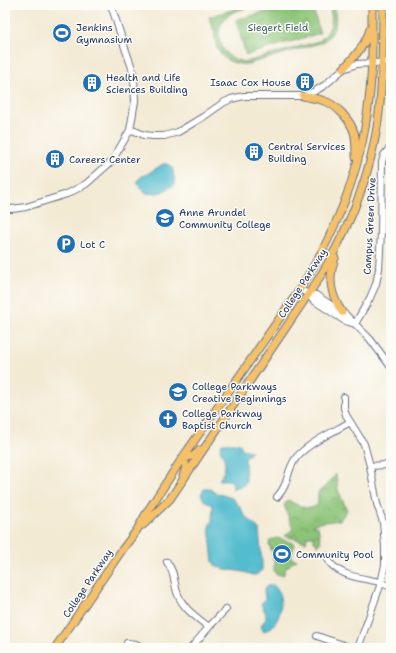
<svg xmlns="http://www.w3.org/2000/svg" width="396" height="653" font-family="'Shantell Sans',sans-serif">
	<style>
		.grass { fill: #8cc477; stroke: #547a6a }
		.park { fill: url(#park-crowns); stroke: #547a6a }
		.water { fill: #52bcce; stroke: #367696 }
		.lines { fill: none; stroke-linecap: round; stroke-linejoin: round }
		.minor-casing { stroke: #677087; stroke-width: 8 }
		.major-casing { stroke: #677087; stroke-width: 9 }
		.minor { stroke: #fff; stroke-width: 6 }
		.major { stroke: #f4c16a; stroke-width: 7 }
		.labels { text-anchor: middle; stroke-width: 3; stroke-linejoin: round; paint-order: stroke }
		.poi-label { font-size: 10px; fill: #1b2f5e; stroke: #fdfcf7; text-anchor: start }
		.park-label { font-size: 10px; fill: #3d5c66; stroke: #fdfcf7 }
		.street-label { font-size: 10px; fill: #1b2f5e; stroke: #fdfcf7 }
	</style>
	<defs>
		<pattern id="park-crowns" width="20" height="18" patternUnits="userSpaceOnUse"><rect width="20" height="18" fill="#8cc477"/><path d="M2 6a3 3 0 1 1 6 0M12 15a3 3 0 1 1 6 0" fill="none" stroke="#72a065"/></pattern>
	</defs>
	<rect width="100%" height="100%" fill="#fdfcf7"/>
	<filter id="ink" filterUnits="userSpaceOnUse"><feTurbulence type="fractalNoise" baseFrequency=".025" numOctaves="2"/><feDisplacementMap in="SourceGraphic" scale="8" xChannelSelector="R" yChannelSelector="G"/><feConvolveMatrix kernelMatrix="1 2 1 2 8 2 1 2 1" color-interpolation-filters="sRGB"/></filter>
	<filter id="wash" filterUnits="userSpaceOnUse"><feTurbulence type="fractalNoise" baseFrequency=".012" numOctaves="4" result="noise"/><feDisplacementMap in="SourceGraphic" scale="16" xChannelSelector="R" yChannelSelector="G"/><feGaussianBlur stdDeviation="0.9" result="paint"/><feColorMatrix in="noise" values="0 0 0 0 0 0 0 0 0 0 0 0 0 0 0 0 0 1.4 0 .05"/><feComposite in="paint" operator="in"/></filter>
	<g filter="url(#wash)">
		<rect width="100%" height="100%" fill="#f3ead4"/>
		<path class="grass" d="M248 5H258C249 8 233 10 226 17 214 29 218 51 234 59 238 61 241 61 246 62L319 41C331 32 335 19 328 5H333C339 20 335 36 320 43L248 64C226 66 212 51 215 29H213L209 17Z
			M277 538 293 543 294 545 291 558 297 560 296 561H294L285 569 283 576 275 573 274 571C275 564 273 552 269 545L270 540Z"/>
		<path class="park" d="M290 5H312L320 33 246 55 236 20Z
			M336 474 338 490 347 510 340 520 317 523 312 526 318 527 321 543 317 546V543L314 542V536H307L306 542 285 536 293 529 284 505 288 500C297 505 310 513 318 504V492C326 487 331 481 336 474Z"/>
		<path class="water" d="M163 164C175 163 172 173 175 180V184C161 193 161 194 145 193L138 185V180L142 176H144Z
			M222 443H234L240 444 242 449 252 451 250 454 248 455 245 457 246 480 244 485 234 488 233 490C234 478 228 480 219 480 223 474 227 466 224 458 222 451 218 451 222 443Z
			M204 489H211L213 492 232 498 236 502 240 507 245 516 250 520 259 529 262 563V570L256 575H253L244 572 224 569 216 566 213 562 209 526 212 521 213 505C205 502 204 502 201 494Z
			M273 585C287 595 281 629 263 631L261 625 266 619V614L261 604 265 599 264 589 267 586Z"/>
	</g>
	<g filter="url(#ink)">
		<g class="lines">
			<defs>
				<path id="minor" d="M130 130 135 131 144 135 153 136H164L178 132 203 117 223 103 231 99 244 96H303L315 91 325 85 343 69 357 64 391 62
					M5 208 12 209 26 207 67 194 86 184 112 161 130 130 135 101 134 78 132 68 125 48 111 5
					M300 289 308 294 313 300 345 321 355 324
					M308 294 316 295 346 315 370 339 391 367
					M355 324 370 298 376 284 379 269 381 232 382 162 384 155 388 150
					M344 397V408L346 415 364 444 370 466 377 504 383 522 385 547V565L381 583 358 648
					M370 466 386 465 391 466
					M277 497C289 484 286 474 294 461 302 446 335 431 350 422
					M327 556C328 559 329 562 331 564 343 577 363 578 379 582 383 583 387 586 391 587
					M167 562C175 573 173 579 177 592 182 608 196 617 209 627
					M317 636 352 648
					M127 643 136 644 143 648
					M191 648 209 627 226 609"/>
				<path id="major" d="M343 69C355 56 365 46 370 29
					M303 96C310 98 318 98 324 101 336 104 350 120 354 132 356 138 356 150 356 157
					M335 258C328 278 330 294 342 312
					M183 457C191 458 194 456 200 450
					M183 476C186 469 187 464 183 457
					M143 525 170 499 318 280C343 239 363 195 373 148 384 101 382 53 383 5
					M55 648 122 550 137 530 147 512 183 457 300 289C335 234 360 173 368 108 373 74 372 39 372 5"/>
			</defs>
			<use href="#minor" class="minor-casing"/>
			<use href="#major" class="major-casing"/>
			<use href="#minor" class="minor"/>
			<use href="#major" class="major"/>
		</g>
	</g>
	<defs>
		<symbol id="stadium-disc" viewBox="-11 -11 22 22"><circle r="9.5" fill="#1f6fb2" stroke="#fdfcf7"/><path d="M0-5a6.5 5 0 1 0 0 10a6.5 5 0 1 0 0-10ZM-3.5-1.8h7v3.6h-7Z" fill="#fff"/></symbol>
		<symbol id="building-disc" viewBox="-11 -11 22 22"><circle r="9.5" fill="#1f6fb2" stroke="#fdfcf7"/><path d="M-4-6H4V6H1V3H-1V6H-4ZM-2.5-4.3h1.7v1.8h-1.7ZM.8-4.3h1.7v1.8H.8ZM-2.5-1h1.7V.8h-1.7ZM.8-1h1.7V.8H.8Z" fill="#fff"/></symbol>
		<symbol id="university-disc" viewBox="-11 -11 22 22"><circle r="9.5" fill="#1f6fb2" stroke="#fdfcf7"/><path d="M0-5L7-2L0 1L-7-2ZM-4 1L0 2.5L4 1V4Q0 6-4 4Z" fill="#fff"/></symbol>
		<symbol id="parking-disc" viewBox="-11 -11 22 22"><circle r="9.5" fill="#1f6fb2" stroke="#fdfcf7"/><path d="M-3.5-5.5H1a3.5 3.5 0 0 1 0 7H-1V5.5H-3.5ZM-1-3.4V-.6H.8a1.4 1.4 0 0 0 0-2.8Z" fill="#fff"/></symbol>
		<symbol id="school-disc" viewBox="-11 -11 22 22"><circle r="9.5" fill="#1f6fb2" stroke="#fdfcf7"/><path d="M0-5L7-2L0 1L-7-2ZM-4 1L0 2.5L4 1V4Q0 6-4 4Z" fill="#fff"/></symbol>
		<symbol id="church-disc" viewBox="-11 -11 22 22"><circle r="9.5" fill="#1f6fb2" stroke="#fdfcf7"/><path d="M-1.2-6h2.4v3.5h3.3v2.4h-3.3V6h-2.4V-.1h-3.3v-2.4h3.3Z" fill="#fff"/></symbol>
	</defs>
	<g fill-rule="evenodd">
		<use href="#stadium-disc" x="51" y="22" width="22" height="22"/>
		<use href="#building-disc" x="294" y="71" width="22" height="22"/>
		<use href="#building-disc" x="81" y="72" width="22" height="22"/>
		<use href="#building-disc" x="243" y="141" width="22" height="22"/>
		<use href="#building-disc" x="44" y="148" width="22" height="22"/>
		<use href="#university-disc" x="154" y="207" width="22" height="22"/>
		<use href="#parking-disc" x="55" y="233" width="22" height="22"/>
		<use href="#school-disc" x="167" y="381" width="22" height="22"/>
		<use href="#church-disc" x="157" y="408" width="22" height="22"/>
		<use href="#stadium-disc" x="271" y="543" width="22" height="22"/>
	</g>
	<g class="labels">
		<g class="poi-label">
			<text x="76" y="31">Jenkins<tspan x="76" dy="12">Gymnasium</tspan></text>
			<text x="106" y="81">Health and Life<tspan x="106" dy="12">Sciences Building</tspan></text>
			<text x="291" y="86" text-anchor="end">Isaac Cox House</text>
			<text x="268" y="150">Central Services<tspan x="268" dy="12">Building</tspan></text>
			<text x="69" y="163">Careers Center</text>
			<text x="179" y="216">Anne Arundel<tspan x="179" dy="12">Community College</tspan></text>
			<text x="80" y="248">Lot C</text>
			<text x="192" y="390">College Parkways<tspan x="192" dy="12">Creative Beginnings</tspan></text>
			<text x="182" y="417">College Parkway<tspan x="182" dy="12">Baptist Church</tspan></text>
			<text x="296" y="558">Community Pool</text>
		</g>
		<g class="park-label">
			<text x="278" y="31">Siegert Field</text>
		</g>
		<g class="street-label">
			<text transform="translate(369 226) rotate(-87)" y="4">Campus Green Drive</text>
			<text transform="translate(302 283) rotate(-57)" y="4">College Parkway</text>
			<text transform="translate(87 583) rotate(-56)" y="4">College Parkway</text>
		</g>
	</g>
	<rect width="396" height="653" fill="none" stroke="#fdfcf7" stroke-width="20"/>
</svg>
